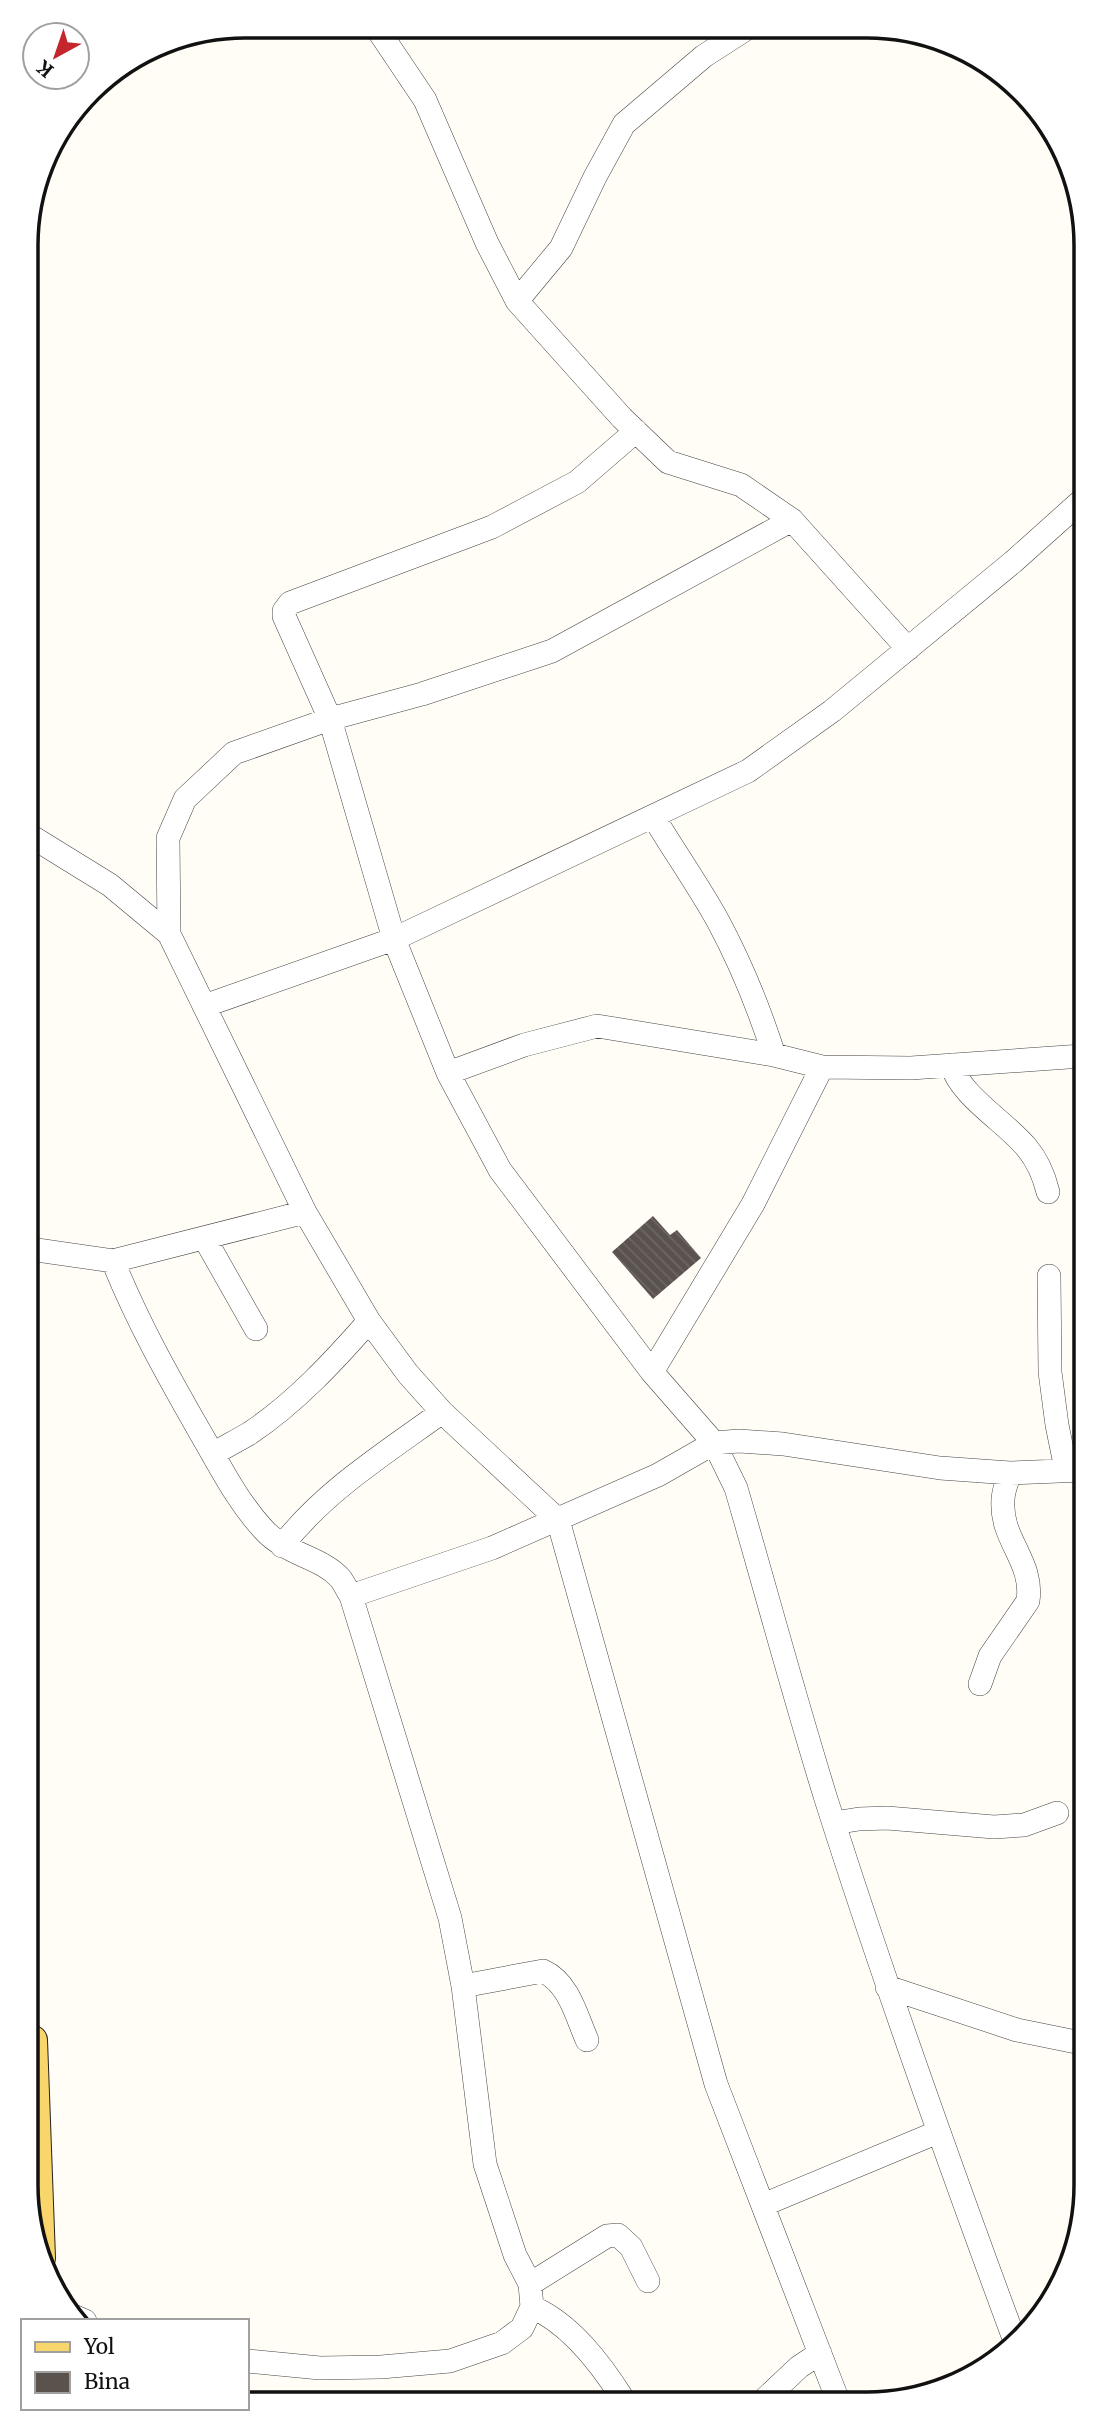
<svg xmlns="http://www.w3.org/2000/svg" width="1113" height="2431" font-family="Merriweather,serif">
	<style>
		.building { fill: url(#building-back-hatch) }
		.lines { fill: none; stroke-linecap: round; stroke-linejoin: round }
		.minor-casing { stroke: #444; stroke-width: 24 }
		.major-casing { stroke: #222; stroke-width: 30 }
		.minor { stroke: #fff; stroke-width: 23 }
		.major { stroke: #f9d66b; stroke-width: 28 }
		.rim { fill: none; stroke: #111; stroke-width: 3.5 }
	</style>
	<defs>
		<pattern id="building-back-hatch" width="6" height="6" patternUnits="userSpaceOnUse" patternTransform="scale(1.75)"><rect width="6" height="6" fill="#5a524d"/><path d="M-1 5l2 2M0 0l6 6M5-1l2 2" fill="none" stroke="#6d6662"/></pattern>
	</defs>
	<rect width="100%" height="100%" fill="#fffdf5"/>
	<path class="building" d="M653 1216 670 1235 677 1230 701 1258 653 1299 612 1252Z"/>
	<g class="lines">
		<defs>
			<path id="minor" d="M376 27 425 100 487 243 517 301 622 418 668 462 741 485 792 520 908 649
				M517 301 561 248 595 177 624 124 704 56 746 29
				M636 431 577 482 492 527 290 603 284 611V616L330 719 394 939 448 1073 500 1170 652 1372 714 1443 736 1488C766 1591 794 1696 826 1799 884 1982 949 2163 1016 2344
				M653 816C674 851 698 885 718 921 741 964 759 1008 774 1055
				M29 835 110 885 169 934 305 1212 369 1321 408 1374 442 1412 558 1520 716 2084 837 2398
				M169 934 168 838 185 799 234 753 330 719 422 694 552 651 792 520
				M204 1006 394 939 748 771 832 711 1013 562 1080 502
				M952 1065C959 1095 1007 1123 1027 1148 1038 1161 1044 1176 1048 1192
				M448 1073 524 1045 597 1026 774 1055 822 1067 911 1068 1082 1056
				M205 1239 256 1329
				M30 1249 113 1261 305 1212
				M113 1261C137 1321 168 1376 200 1432 220 1466 237 1501 264 1530 287 1555 321 1557 340 1578 344 1583 347 1590 351 1596L450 1918 463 1986 485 2164 515 2255 530 2284 532 2307 522 2328 502 2343 450 2361 381 2367 320 2368 247 2361
				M1049 1276 1050 1372 1057 1425 1066 1469
				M652 1372 753 1204 822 1067
				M213 1454C225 1447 238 1440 250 1433 295 1403 334 1361 369 1321
				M282 1546C324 1491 387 1452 442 1412
				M351 1596 492 1548 658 1475 714 1443 739 1441 783 1444 940 1468 1010 1473 1084 1470
				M980 1684 990 1656 1028 1601C1034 1561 1000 1540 1003 1500 1003 1491 1007 1482 1010 1473
				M834 1823 859 1819 887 1818 994 1827 1024 1825 1057 1813
				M463 1986 543 1971C569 1983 576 2015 587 2040
				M887 1987 1017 2030 1086 2044
				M763 2205 938 2132
				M530 2284 607 2236 618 2235 631 2247 648 2281
				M532 2307C571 2324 601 2364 623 2399
				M69 2314 85 2321
				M766 2398 799 2367 820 2353"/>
			<path id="major" d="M33 2040 41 2258"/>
		</defs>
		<use href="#minor" class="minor-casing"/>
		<use href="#major" class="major-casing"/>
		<use href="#minor" class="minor"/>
		<use href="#major" class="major"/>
	</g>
	<path d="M0 0H1113V2431H0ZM245 38H867A207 207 0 0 1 1074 245V2185A207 207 0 0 1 867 2392H245A207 207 0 0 1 38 2185V245A207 207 0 0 1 245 38Z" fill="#fff" fill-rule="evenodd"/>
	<path class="rim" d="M245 38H867A207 207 0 0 1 1074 245V2185A207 207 0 0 1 867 2392H245A207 207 0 0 1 38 2185V245A207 207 0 0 1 245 38Z"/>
	<rect x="21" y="2319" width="228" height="91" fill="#ffffff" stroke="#a0a0a0" stroke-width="2"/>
	<rect x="35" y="2342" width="35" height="10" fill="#f9d66b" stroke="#a0a0a0" stroke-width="2"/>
	<text x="84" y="2354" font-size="21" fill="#111111">Yol</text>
	<rect x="35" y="2372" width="35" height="21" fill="#5a524d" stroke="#a0a0a0" stroke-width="2"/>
	<text x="84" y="2389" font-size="21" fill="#111111">Bina</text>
	<g transform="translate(56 56) rotate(220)"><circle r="33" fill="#ffffff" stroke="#a0a0a0" stroke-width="2"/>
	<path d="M0-5L12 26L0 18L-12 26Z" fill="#c4262e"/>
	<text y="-10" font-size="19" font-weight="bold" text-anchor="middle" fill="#111111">K</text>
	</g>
</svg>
